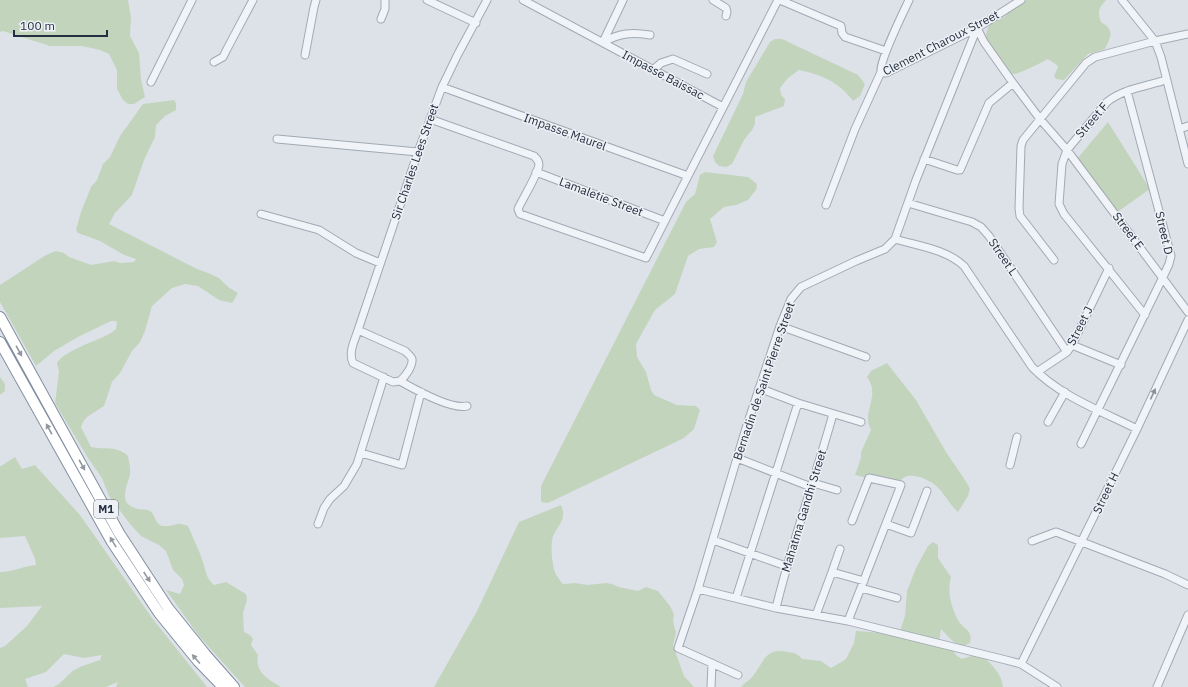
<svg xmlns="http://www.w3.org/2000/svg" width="1188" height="687" font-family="'IBM Plex Sans',sans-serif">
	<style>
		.green { fill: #c3d4bd }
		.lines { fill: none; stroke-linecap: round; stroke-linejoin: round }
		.minor-casing { stroke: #a2a9b3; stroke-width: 9 }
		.highway-casing { stroke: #838fa1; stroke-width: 12 }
		.minor { stroke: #f0f3f7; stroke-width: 7 }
		.highway { stroke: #fff; stroke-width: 10 }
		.oneway { fill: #9297a0 }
		.oneway2 { fill: #8a919c }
		.labels { text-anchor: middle; stroke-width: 3; stroke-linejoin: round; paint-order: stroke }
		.shield { fill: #edf1f6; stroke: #616977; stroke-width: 1 }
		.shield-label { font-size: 11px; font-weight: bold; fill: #252f41 }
		.street-label { font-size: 12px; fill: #252f41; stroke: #edf1f6 }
	</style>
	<rect width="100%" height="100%" fill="#dde2e9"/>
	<path class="green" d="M0 0H128L131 17 130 36 139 53 141 79 145 97 134 104H128L123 100 117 89V70L109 54 100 50 82 46H50L3 31 0 32Z
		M1018 0H1106C1099 8 1097 11 1101 22 1115 30 1111 36 1105 49L1088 54 1064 80 1056 79 1054 76 1058 67 1057 65 1048 59C1042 62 1018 75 1013 74 1007 73 990 50 987 44 984 38 987 31 989 25 995 20 1003 20 1008 13 1012 8 1013 3 1018 0Z
		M775 39H782L858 75 865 84 860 96 853 101C839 82 822 75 799 70L788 78 780 88 781 95 785 99 784 106 755 117V124L752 130 744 140 732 164 726 167 719 166 715 162 713 156 743 94 746 82 770 42Z
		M174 100 176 103V110L165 116 156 125 155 137 144 160 132 195 115 213 109 224 197 269 208 273 219 278 228 287 238 293 232 303 219 300 198 286 185 284 172 288 152 306 145 331 140 342 132 351 120 373 112 382 104 406 87 417 83 422 81 427 91 447C105 450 116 445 128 456 129 462 131 469 130 475 128 482 121 498 128 504 137 512 146 508 150 511 156 515 155 526 164 526 174 527 175 521 188 526 193 538 199 550 203 562 206 572 206 578 214 585L226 582 246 594 247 600 243 613 244 632 250 635 253 639 251 645 258 655C255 673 268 679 281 687H245L199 636 166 590 180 594 184 585 182 579 173 570 166 551 159 545 141 536 130 524 109 496 102 478 88 458 55 403 59 372 57 363C65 350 97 341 111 333L116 329 117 322 114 321H111L78 337 54 351 36 366 0 302V285L46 255 56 251 64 253 69 257 91 265 114 261 120 263 134 262 136 259 124 255 100 241 78 233 76 230 81 212 91 187 97 180 103 164 110 157 120 136 143 104Z
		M1108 122 1150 189 1116 213 1076 160Z
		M705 172 748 177 757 184 756 190 748 200 736 205 724 207 710 219 717 242 714 247 699 249 688 256 675 294 655 310 636 344 637 357 646 372 651 390 654 395 677 405 696 406 700 410 694 429 684 438 548 503 541 502V486L686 202 695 194 700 175Z
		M887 363 916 400 946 452 967 483 970 489 968 496 958 512C949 504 944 492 934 484 927 479 913 473 905 477 899 480 897 487 890 486 885 486 881 481 876 480 869 478 862 477 855 475L861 458V452L871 430C863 415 874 403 872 389 872 385 869 380 867 377L871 371Z
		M0 377 5 384V391L0 395Z
		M15 457 22 469 35 465 80 515 152 618 207 687H116L118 682 106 687H53C62 684 67 674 76 669 83 665 92 663 100 660L102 655 84 658 64 654 46 672 25 679 28 687H0V648L5 646 27 626 42 606 0 608V572C13 572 23 566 36 565L35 559 25 536 0 538V466H1Z
		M561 505C567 519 559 524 553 536 550 545 552 569 557 576 559 579 561 582 563 584L575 583 587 585 606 583 612 584 619 587 638 591 646 587 658 591 670 606 674 614 673 621 676 633 673 645 684 676 694 687H434L477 611 519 522Z
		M933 542 938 545V558L951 577C947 591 951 607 958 620 964 630 973 629 970 643 958 651 949 637 941 629L939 641 950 647 957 656 962 659 980 653C989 662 1002 673 1003 687H741C745 682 750 680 753 676 764 662 765 647 788 652 795 653 798 654 802 659L821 661 831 668 846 659 854 643 856 631 899 634 905 616 907 591 916 568 928 546Z"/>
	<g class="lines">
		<defs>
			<path id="minor" d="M427 0 476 23
				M523 0 723 107
				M713 0 726 8 727 12 726 16
				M780 0 841 26 842 33 845 37 886 51
				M1122 0 1155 41 1161 57 1188 164
				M381 19 385 9V0
				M977 28 984 42 1013 83 1040 119 1067 150 1188 312
				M603 42C621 33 631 32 650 35
				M603 42 623 0
				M305 55 314 7 316 0
				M214 62 223 57 227 49 253 0
				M653 70 661 63 673 59 707 74
				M881 72 886 73 977 28 1021 0
				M151 82 192 0
				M442 87 688 176
				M430 119 534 156C537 159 539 161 539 165 537 176 523 198 518 209L520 214 646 258 778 0
				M1179 129 1188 126
				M277 139 418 152
				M924 159 957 170H960L989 103 1013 83
				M536 172 665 221
				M908 203 972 222 981 227 989 236 1067 352
				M826 205 855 129 881 72C879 61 903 13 909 0
				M261 214 319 230 356 253 380 263
				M895 239C918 246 946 249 964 266L1032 367C1060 396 1101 411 1137 429
				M1054 260 1020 216 1019 208 1021 146 1023 140 1086 63 1095 57 1155 41 1188 34
				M1145 315 1064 214 1059 204 1062 164 1067 150 1107 102C1123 89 1147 86 1166 80
				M780 326 866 357
				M358 330 405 351C407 353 411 356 412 359 413 366 405 377 400 381L393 382 353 363C348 352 355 340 358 330L418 152 442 87 458 54 487 0
				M1072 345 1121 365
				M1037 372 1067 352 1072 345 1109 268
				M400 381C414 389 452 410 467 406
				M759 388 798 403 861 422
				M1048 422 1065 392
				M1081 444 1163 277 1169 264 1171 256 1127 91
				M361 453 402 465 421 392
				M737 458 811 487
				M1010 465 1017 437
				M813 483 837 490
				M318 524 324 508 330 499 344 486 357 464 384 377
				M886 524 911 533 927 491
				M713 540 786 566
				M1032 541 1056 532 1165 574 1188 585
				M832 572 840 549
				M861 588 897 598
				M698 589 776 608 848 621 1002 659 1021 664 1057 687
				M736 598 798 403
				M776 608C792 542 815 479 833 414
				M816 615 832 572 864 581
				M848 621 901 485 869 478 852 521
				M1021 664 1137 429 1188 320
				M738 675 678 648 698 589 746 428 780 326 791 299 801 287 856 261 885 249 895 239 916 180 977 28
				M711 687 712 663
				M1157 687 1188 615"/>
			<path id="highway" d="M0 317 119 533 168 608 205 654 234 687
				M0 342 112 542 159 613 198 661 223 687"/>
		</defs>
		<use href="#minor" class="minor-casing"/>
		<use href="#highway" class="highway-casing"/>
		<use href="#minor" class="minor"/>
		<use href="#highway" class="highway"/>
	</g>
	<defs><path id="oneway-solid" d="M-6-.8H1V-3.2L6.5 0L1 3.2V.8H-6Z"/></defs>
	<g class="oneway">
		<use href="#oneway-solid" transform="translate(19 351) rotate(61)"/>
		<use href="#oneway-solid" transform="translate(49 429) rotate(-119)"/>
		<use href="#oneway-solid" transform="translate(82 465) rotate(61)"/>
		<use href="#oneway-solid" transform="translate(113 542) rotate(-121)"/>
		<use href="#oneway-solid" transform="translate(147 577) rotate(57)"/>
		<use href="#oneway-solid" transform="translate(196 659) rotate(-131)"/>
	</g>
	<use class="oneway2" href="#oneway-solid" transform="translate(1153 394) rotate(-65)"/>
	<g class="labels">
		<rect class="shield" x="94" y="500" width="24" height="18" rx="3"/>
		<g class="shield-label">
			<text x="106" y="513">M1</text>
		</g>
		<g class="street-label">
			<text transform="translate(941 43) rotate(-27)" y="4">Clement Charoux Street</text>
			<text transform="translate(663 75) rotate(28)" y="4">Impasse Baissac</text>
			<text transform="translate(1092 120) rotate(-49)" y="4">Street F</text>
			<text transform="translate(565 132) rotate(20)" y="4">Impasse Maurel</text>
			<text transform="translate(415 162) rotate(-71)" y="4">Sir Charles Lees Street</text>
			<text transform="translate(601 197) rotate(21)" y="4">Lamaletie Street</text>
			<text transform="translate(1128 231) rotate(53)" y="4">Street E</text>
			<text transform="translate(1164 233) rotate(77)" y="4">Street D</text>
			<text transform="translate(1003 257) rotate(56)" y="4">Street L</text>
			<text transform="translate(1080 326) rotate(-63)" y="4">Street J</text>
			<text transform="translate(764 381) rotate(-71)" y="4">Bernadin de Saint Pierre Street</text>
			<text transform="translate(1106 493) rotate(-64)" y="4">Street H</text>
			<text transform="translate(804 511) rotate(-73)" y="4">Mahatma Gandhi Street</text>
		</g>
	</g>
	<path d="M14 30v6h93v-6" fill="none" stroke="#252f41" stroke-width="2"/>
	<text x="20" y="30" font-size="12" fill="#252f41" stroke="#edf1f6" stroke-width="3" paint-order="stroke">100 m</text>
</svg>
